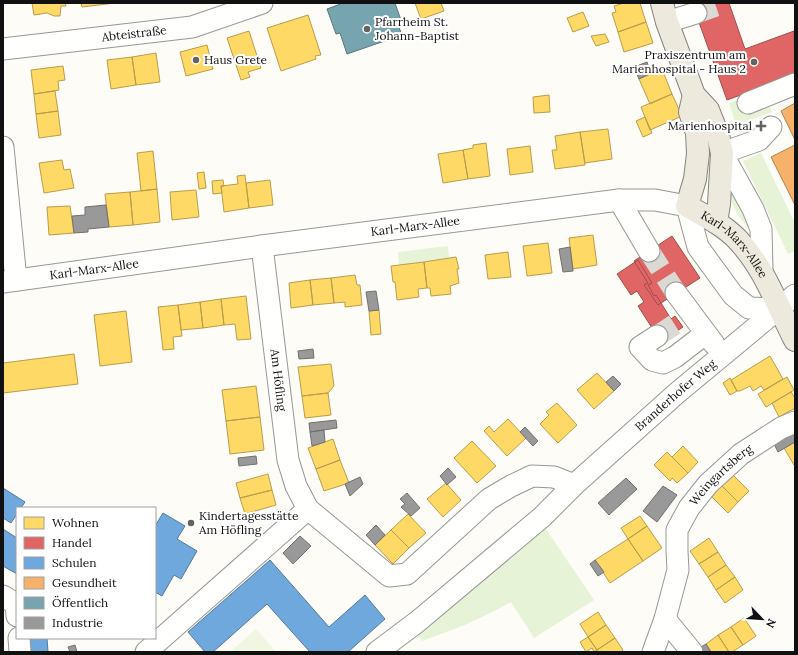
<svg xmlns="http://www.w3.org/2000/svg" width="798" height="655" font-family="Lora,serif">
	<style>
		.green { fill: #e7f3d7 }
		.pitch { fill: #f0f6e1 }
		.homes { fill: #ffd966; stroke: #b89d4c }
		.shops { fill: #e06666; stroke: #a24c4c }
		.schools { fill: #6fa8dc; stroke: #537b9f }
		.health { fill: #f6b26b; stroke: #b18250 }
		.public { fill: #76a5af; stroke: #587980 }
		.industry { fill: #999; stroke: #707070 }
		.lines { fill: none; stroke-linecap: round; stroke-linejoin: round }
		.minor-tunnel { stroke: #dad9d4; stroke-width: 21; stroke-dasharray: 21 10; stroke-linecap: butt }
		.minor-casing { stroke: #979795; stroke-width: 23 }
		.major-casing { stroke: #858482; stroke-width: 24 }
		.minor { stroke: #fffffe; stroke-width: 21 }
		.major { stroke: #ede9dc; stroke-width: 22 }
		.poi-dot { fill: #646362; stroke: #fff; stroke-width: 1.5 }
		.labels { text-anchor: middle; stroke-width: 4; stroke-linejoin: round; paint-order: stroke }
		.poi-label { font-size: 12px; fill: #111; stroke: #fff; text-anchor: start }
		.street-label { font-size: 12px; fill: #111; stroke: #fff }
	</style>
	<rect width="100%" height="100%" fill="#fdfcf7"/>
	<path class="green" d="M745 97 768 103 772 112 736 125 729 103Z
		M761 153 795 223V251L788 254 743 161Z
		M738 193 754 232C741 222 733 210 730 195Z
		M448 246 449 259 399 265 398 252Z
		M544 526 594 600 534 638 511 602C482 619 453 630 422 641L415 632Z"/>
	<path class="pitch" d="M256 629 276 652H230Z"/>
	<path class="homes" d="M32 3H65L66 6H61L60 16H54L47 13 34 15Z
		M81 3H115L82 7Z
		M415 3H441L444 11 421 19Z
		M624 3H640L646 22 618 32 612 13 616 12 614 6Z
		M583 12 589 26 573 32 567 18Z
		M308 15 321 55 315 56 316 59 281 71 267 28Z
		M646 22 653 43 624 52 618 32Z
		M249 31 261 68 248 72 250 77 241 80 227 38Z
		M605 34 609 42 596 46 591 36Z
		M207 45 213 69 186 76 180 52Z
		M156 53 160 82 136 85 132 57Z
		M132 57 136 85 111 89 107 60Z
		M63 66 65 80 58 81 59 90 34 94 31 70Z
		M662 69 672 94 650 104 639 79Z
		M55 91 58 111 36 114 34 94Z
		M672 94 682 116 650 130 641 107Z
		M549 95 550 112 534 113 533 97Z
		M58 111 61 135 39 138 36 114Z
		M645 117 652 133 643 137 636 121Z
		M608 129 612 159 585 163 580 132Z
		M580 132 585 165 555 169 552 150H557L555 136Z
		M486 143 490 176 468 179 463 150 473 148V145Z
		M530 146 533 172 510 175 507 149Z
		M463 150 468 179 443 183 438 154Z
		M153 151 157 189 141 191 137 153Z
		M62 160 64 170 70 169 74 188 44 193 39 163Z
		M204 172 206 188 199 189 197 173Z
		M245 175 249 208 224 212 221 186 238 184 237 176Z
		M223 180 224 186H221L222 193 213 194 212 181Z
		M270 180 273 205 249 208 246 183Z
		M157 189 160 222 133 225 130 192Z
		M196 190 199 217 172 220 170 192Z
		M130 192 133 225 109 227 105 194Z
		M70 206 74 233 49 235 47 207Z
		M593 235 597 265 573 269 569 238Z
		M548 243 552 273 527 276 523 246Z
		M508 252 511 277 488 279 485 255Z
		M456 257 459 269H457L459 283 450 286 451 294 431 296 430 288H427L424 262Z
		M424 262 427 288 418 289 419 297 397 300 395 282H393L391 266Z
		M355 275 357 285H360L362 305 345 307V302L334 303 331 278Z
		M331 278 334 303 313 305 310 280Z
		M310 280 313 305 291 308 289 283Z
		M246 296 251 339 237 340 235 324 224 325 221 299Z
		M221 299 224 325 203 328 200 302Z
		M200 302 203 328 181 330 178 305Z
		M178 305 182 336 173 337 174 349 163 350 158 307Z
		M379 310 381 334 371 335 369 311Z
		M126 311 132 362 100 366 94 315Z
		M74 354 78 384 3 393V363Z
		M770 356 783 379 764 390 761 386 753 391 750 386 740 391H737L731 380Z
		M331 364 334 386 328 393 302 396 298 367Z
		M597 373 614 391 594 409 577 390Z
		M787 377 794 390 766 407 758 394Z
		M730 378 737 391 730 395 723 383Z
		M256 386 260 417 226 421 222 390Z
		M791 392 795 398V408L779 417 772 403Z
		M328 393 331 415 305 418 302 396Z
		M557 403 577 425 558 443 540 424 549 415 546 412Z
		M260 417 264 450 230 454 226 421Z
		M508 419 526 438 507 456 484 431 489 426 494 432Z
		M333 439 340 460 316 469 308 448Z
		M472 441 496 466 477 483 454 458Z
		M795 442V465H794L784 448Z
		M683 446 698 462 688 473 672 457Z
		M667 452 688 473 677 483 672 478 670 481 654 465Z
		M340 460 349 483 324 491 316 469Z
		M731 473 749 491 738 502 720 484Z
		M268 474 272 490 240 498 236 483Z
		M446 483 461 500 443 517 427 499Z
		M720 484 738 502 728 513 710 495Z
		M272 490 276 505 245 514 240 498Z
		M408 514 426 533 409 548 391 530Z
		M640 516 647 526 628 539 621 528Z
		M647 526 662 548 643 561 628 539Z
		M391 530 409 548 393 564 375 545Z
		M709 538 718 552 699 564 690 551Z
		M628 539 643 561 610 583 595 560Z
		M718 552 726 565 708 577 699 564Z
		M726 565 735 577 716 590 708 577Z
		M735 577 743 590 725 603 716 590Z
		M598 612 606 625 588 637 580 624Z
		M744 618 756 636 743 645 731 627Z
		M606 625 615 638 597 650 588 637Z
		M731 627 743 645 732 652H729L718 635Z
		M718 635 729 652H711L706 644Z
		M588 637 597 650 594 652 592 648 586 652 580 642Z
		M615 638 623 650 621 652H598L597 650Z"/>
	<path class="shops" d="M692 3H729L745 49 794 31 795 75 727 100Z
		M672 236 700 278 658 305 644 285 648 283 634 261Z
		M638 260 652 283 648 285 654 296 656 295 671 319 675 316 683 327 661 342 638 306 644 302 637 291 631 295 617 274Z"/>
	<path class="schools" d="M3 488 25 502 21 508H17V514L11 523 3 518Z
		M163 513 185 526 177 539 197 551 181 579 174 575 162 596 155 592V526Z
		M3 529 17 538V574L3 566Z
		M270 560 329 627 365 595 385 619 348 652H310L267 604 213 652H205L188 632Z
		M29 638H47L48 652H30Z"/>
	<path class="health" d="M795 103V140L781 111Z
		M795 145V205L771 157Z"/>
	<path class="public" d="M343 3H395L402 23 398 25 402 35 347 54 340 33 336 34 327 9Z"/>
	<path class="industry" d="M647 62 651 73 639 79 634 67Z
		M106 205 109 227 88 229V232L74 233 72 216 85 215V207Z
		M570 247 573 271 563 272 559 249Z
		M376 291 379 310 369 311 366 292Z
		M313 349 314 358 299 359 298 351Z
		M613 376 621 384 614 391 606 382Z
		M336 420 337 428 310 432 309 423Z
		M525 427 538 441 533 446 520 432Z
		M324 430 325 442 312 446 310 432Z
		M793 433 795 436V442L778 452 774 444Z
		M256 456 257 464 239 466 238 458Z
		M448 468 456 477 447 485 440 476Z
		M360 477 363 484 350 496 345 484Z
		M626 478 637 489 609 515 598 503Z
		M663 486 677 495 657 522 643 511Z
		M407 493 420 508 411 516 401 507 405 504 400 499Z
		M376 525 385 535 375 545 366 535Z
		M300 536 311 546 293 564 283 553Z
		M595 560 604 572 598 576 590 564Z
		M706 644 711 652H702L699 648Z
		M75 645 77 652H70L68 647Z"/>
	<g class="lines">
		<path class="minor-tunnel" d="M696 13 725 3
			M649 251 676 293
			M657 336 679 322"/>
		<defs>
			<g id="minor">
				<path d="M667 22 696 13"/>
				<path id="s1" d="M3 49 192 27 262 3"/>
				<path d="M748 103 795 84"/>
				<path d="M3 147 16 280"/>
				<path d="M619 200 649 251"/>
				<path id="s2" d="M262 246 288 460 296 486 308 509 389 576 407 574 489 499 511 486 532 476 554 477 574 485"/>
				<path d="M762 271 761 229 753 209 722 153 759 140 771 127"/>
				<path id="s3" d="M3 282 262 246 619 200H655L687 206 698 247 733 295 749 308 779 309"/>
				<path d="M676 293 714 344"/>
				<path d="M657 336 640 347 652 360 663 363 675 357 705 334"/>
				<path d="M3 596 16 604 17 616"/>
				<path d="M665 619 692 652"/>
				<path d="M19 638 20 652"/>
				<path d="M146 652 308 509"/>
				<path id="s4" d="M377 652 417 622 542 517 574 485 677 393 795 295"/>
				<path id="s5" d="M653 652 665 619 678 570 677 551V530L689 508 708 484 741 454 781 428 795 422"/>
			</g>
			<g id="major">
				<path d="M662 3 667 22 694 95 708 110 718 135 722 153 719 204 716 222"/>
				<path id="s6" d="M694 95 690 112 697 133 698 154 695 179 687 206C705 216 724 225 738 240 765 269 777 305 795 340"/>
			</g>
		</defs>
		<use href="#minor" class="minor-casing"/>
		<use href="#major" class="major-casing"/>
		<use href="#minor" class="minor"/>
		<use href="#major" class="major"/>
	</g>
	<g class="poi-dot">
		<circle cx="367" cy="29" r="4"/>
		<circle cx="196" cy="60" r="4"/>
		<circle cx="754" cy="62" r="4"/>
		<path d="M759 120h4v4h4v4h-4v4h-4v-4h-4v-4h4z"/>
		<circle cx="191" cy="523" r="4"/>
	</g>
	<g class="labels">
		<g class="poi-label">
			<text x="375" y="26">Pfarrheim St.<tspan x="375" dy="14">Johann-Baptist</tspan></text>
			<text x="746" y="59" text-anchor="end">Praxiszentrum am<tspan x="746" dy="14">Marienhospital - Haus 2</tspan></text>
			<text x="204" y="64">Haus Grete</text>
			<text x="752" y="130" text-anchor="end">Marienhospital</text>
			<text x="199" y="520">Kindertagesstätte<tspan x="199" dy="14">Am Höfling</tspan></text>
		</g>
		<g class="street-label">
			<text dy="4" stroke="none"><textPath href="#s1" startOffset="132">Abteistraße</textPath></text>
			<text dy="4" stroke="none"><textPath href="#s3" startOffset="416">Karl-Marx-Allee</textPath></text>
			<text dy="4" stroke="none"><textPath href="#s6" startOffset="176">Karl-Marx-Allee</textPath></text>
			<text dy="4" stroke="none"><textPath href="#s3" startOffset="92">Karl-Marx-Allee</textPath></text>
			<text dy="4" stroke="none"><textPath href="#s2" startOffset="135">Am Höfling</textPath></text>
			<text dy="4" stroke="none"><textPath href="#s4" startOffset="394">Branderhofer Weg</textPath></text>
			<text dy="4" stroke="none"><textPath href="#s5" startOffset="197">Weingartsberg</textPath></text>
		</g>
	</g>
	<rect width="798" height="655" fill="none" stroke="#111111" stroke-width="8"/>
	<rect x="16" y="507" width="140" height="132" fill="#ffffff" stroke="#a0a0a0"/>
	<rect x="24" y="517" width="20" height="12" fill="#ffd966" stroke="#a0a0a0"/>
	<text x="52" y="527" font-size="12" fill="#111111">Wohnen</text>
	<rect x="24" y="537" width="20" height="12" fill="#e06666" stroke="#a0a0a0"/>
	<text x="52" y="547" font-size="12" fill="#111111">Handel</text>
	<rect x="24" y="557" width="20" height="12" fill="#6fa8dc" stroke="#a0a0a0"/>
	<text x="52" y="567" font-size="12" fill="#111111">Schulen</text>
	<rect x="24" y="577" width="20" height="12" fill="#f6b26b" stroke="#a0a0a0"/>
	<text x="52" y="587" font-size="12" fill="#111111">Gesundheit</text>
	<rect x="24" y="597" width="20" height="12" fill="#76a5af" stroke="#a0a0a0"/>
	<text x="52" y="607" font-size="12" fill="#111111">Öffentlich</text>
	<rect x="24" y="617" width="20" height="12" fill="#999999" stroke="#a0a0a0"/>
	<text x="52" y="627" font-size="12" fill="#111111">Industrie</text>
	<g transform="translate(762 619) rotate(115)" stroke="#ffffff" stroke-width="3" paint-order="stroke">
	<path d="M0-3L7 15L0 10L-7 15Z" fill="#111111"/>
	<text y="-6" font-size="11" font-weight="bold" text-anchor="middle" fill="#111111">N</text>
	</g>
</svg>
